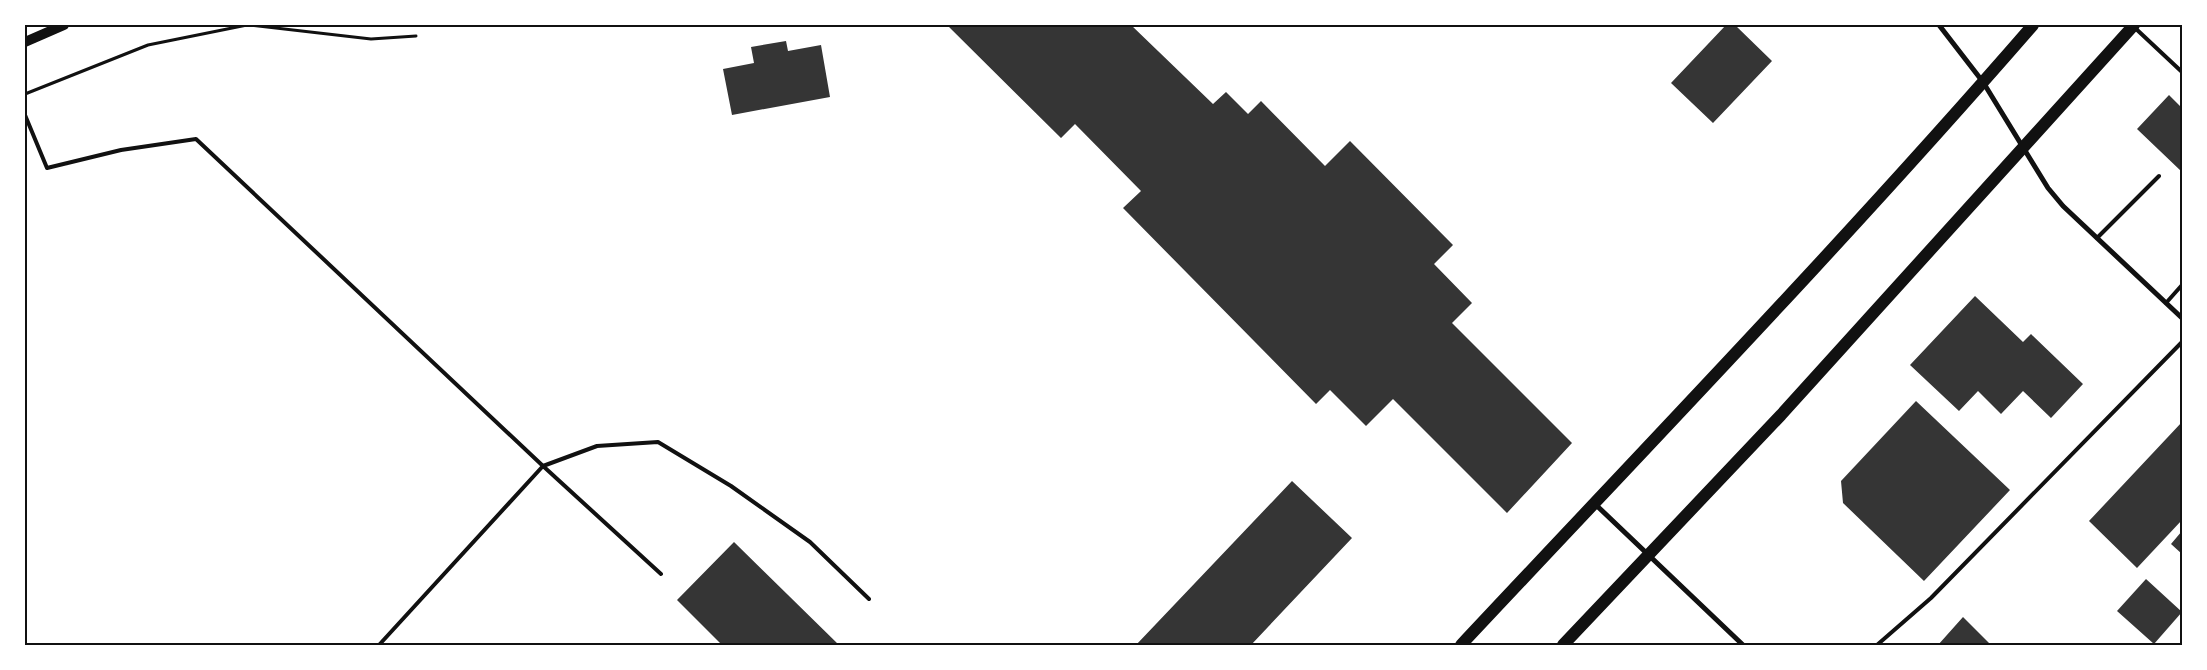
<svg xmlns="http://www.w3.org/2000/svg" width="2207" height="670" font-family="'PT Sans',sans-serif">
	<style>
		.building { fill: #353535 }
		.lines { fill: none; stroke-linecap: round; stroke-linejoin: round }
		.path { stroke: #111; stroke-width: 3 }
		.service { stroke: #111; stroke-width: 4 }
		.minor { stroke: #111; stroke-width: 5 }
		.secondary { stroke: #111; stroke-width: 10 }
		.primary { stroke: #111; stroke-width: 12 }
		.neatline { fill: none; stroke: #111; stroke-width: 2 }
	</style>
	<rect width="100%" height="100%" fill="#fff"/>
	<path class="building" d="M954 25H1131L1213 104 1226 92 1248 114 1261 101 1325 166 1350 141 1453 245 1434 264 1472 303 1452 323 1572 443 1507 513 1393 399 1366 426 1330 390 1316 404 1123 208 1141 191 1075 124 1061 138 948 26Z
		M1726 25H1735L1772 61 1713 123 1671 83Z
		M786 41 788 51 821 45 830 97 732 115 723 69 754 63 751 47Z
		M2169 95 2182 108V172L2137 129Z
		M1975 296 2023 342 2031 334 2083 384 2051 418 2023 391 2001 414 1978 391 1959 411 1910 365Z
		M1916 401 2010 490 1924 581 1843 503 1841 481Z
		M2182 422V520L2137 568 2089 521Z
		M1292 481 1352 538 1251 645H1136Z
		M2182 531V554L2171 544Z
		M734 542 839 645H722L677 600Z
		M2146 579 2182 612 2154 644 2117 611Z
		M1963 617 1991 645H1938Z"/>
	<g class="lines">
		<path class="path" d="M250 25 371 39 416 36
			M25 94 148 45 247 25"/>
		<path class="service" d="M2134 27 2182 72
			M25 115 47 168 121 150 196 139 543 466 379 645
			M2097 238 2159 176
			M2166 303 2182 285
			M661 574 543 466 597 446 658 442 731 486 810 542 869 599
			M1877 645 1931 598 2182 342"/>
		<path class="minor" d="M1939 25 1983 82 2048 188 2063 206 2182 318
			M1595 504 1743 645"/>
		<path class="secondary" d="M25 42 64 25"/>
		<path class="primary" d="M1461 645C1653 440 1849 237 2033 25
			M1563 645 1781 415 2134 25"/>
	</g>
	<rect width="2207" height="670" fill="none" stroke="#ffffff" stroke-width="52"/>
	<rect x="26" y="26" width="2155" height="618" class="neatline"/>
</svg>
